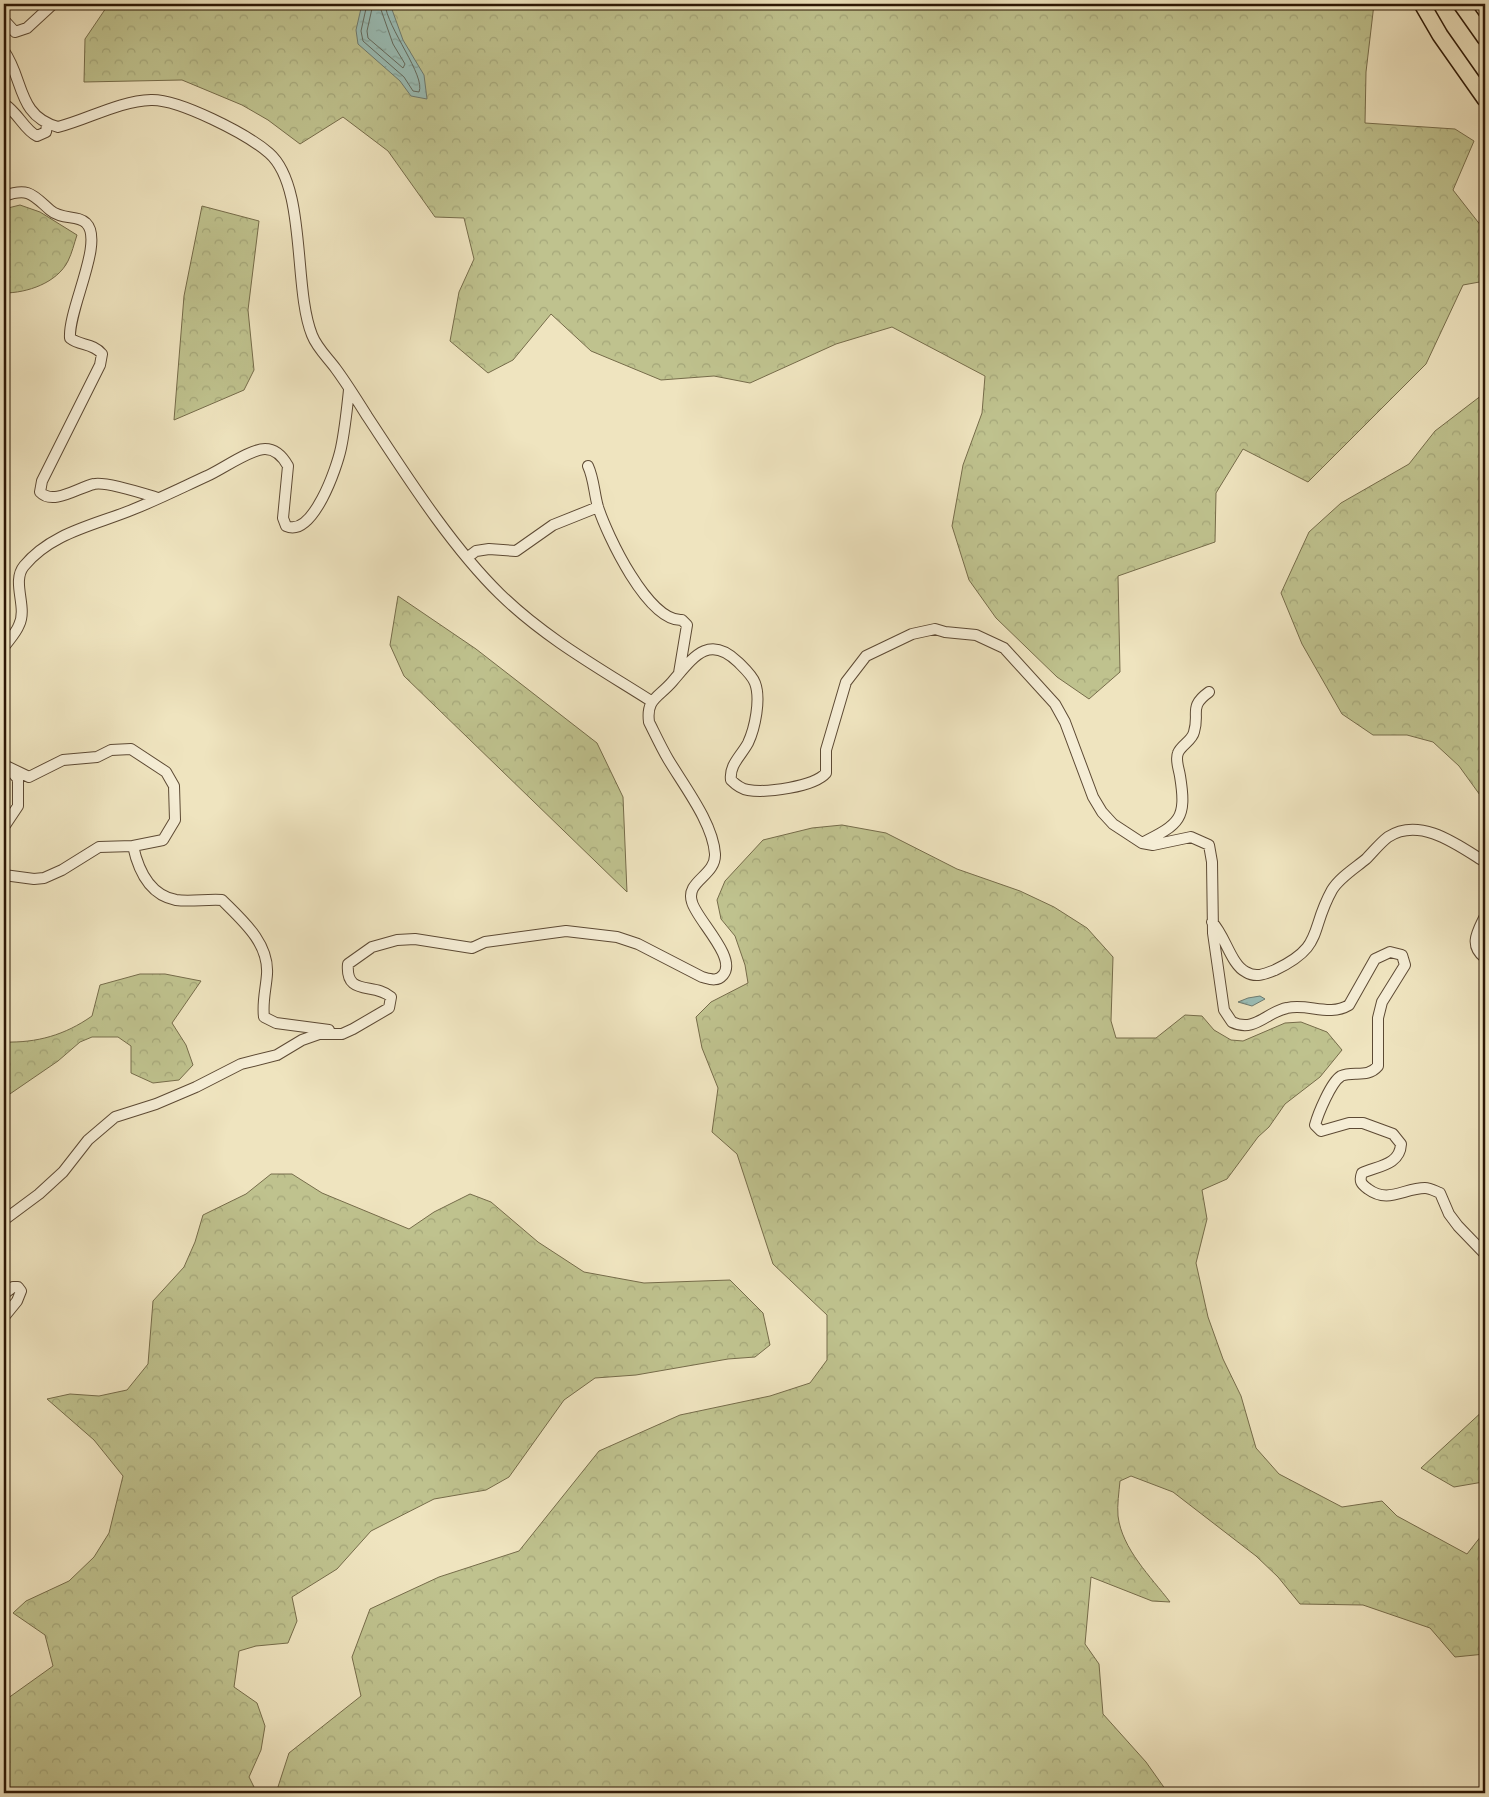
<svg xmlns="http://www.w3.org/2000/svg" width="1489" height="1797" font-family="'Old Standard TT',serif">
	<style>
		.forest { fill: url(#forest-crowns); stroke: #766c4a }
		.water { fill: url(#water-ripples); stroke: #6e7b70 }
		.lines { fill: none; stroke-linecap: round; stroke-linejoin: round }
		.shore { stroke: #636a5e; stroke-width: 1 }
		.minor-casing { stroke: #5d4a34; stroke-width: 12 }
		.highway-casing { stroke: #2c1705; stroke-width: 18 }
		.minor { stroke: #f5edd5; stroke-width: 10 }
		.highway { stroke: #efe4bf; stroke-width: 15 }
	</style>
	<defs>
		<pattern id="forest-crowns" width="20" height="18" patternUnits="userSpaceOnUse" patternTransform="scale(1.25)"><rect width="20" height="18" fill="#bfc28e"/><path d="M2 6a3 3 0 1 1 6 0M12 15a3 3 0 1 1 6 0" fill="none" stroke="#a4a679"/></pattern>
		<pattern id="water-ripples" width="26" height="14" patternUnits="userSpaceOnUse" patternTransform="scale(1.25)"><rect width="26" height="14" fill="#9abeb7"/><path d="M2 4q2-2 4 0t4 0M15 11q2-2 4 0t4 0" fill="none" stroke="#85a39c"/></pattern>
	</defs>
	<rect width="100%" height="100%" fill="#efe4bf"/>
	<filter id="stains"><feTurbulence type="fractalNoise" baseFrequency=".004" numOctaves="4"/><feColorMatrix values="0 0 0 0 .2 0 0 0 0 .09 0 0 0 0 .02 0 0 0 .5 -.17"/></filter>
	<radialGradient id="worn" r=".72"><stop offset=".6" stop-color="#630" stop-opacity="0"/><stop offset="1" stop-color="#630" stop-opacity=".3"/></radialGradient>
	<path class="forest" d="M112 4H1374L1366 72 1365 123 1455 129 1474 141 1453 190 1485 231V281L1463 285 1426 364 1308 482 1243 449 1216 493 1215 542 1118 576 1120 672 1089 699 1057 677 996 618 969 580 952 526 963 465 982 413 985 376 892 327 836 344 750 383 714 376 661 380 591 351 551 314 513 360 488 373 450 341 459 292 474 259 464 218 435 217 388 151 343 117 300 144 268 120 242 105 182 80 84 82 85 39 106 8Z
		M20 205 40 212 77 235C74 244 72 253 68 261 57 283 27 293 4 293V209Z
		M202 206 259 221 248 310 254 370 244 390 174 420 184 296Z
		M1485 383V802L1459 766 1433 742 1407 735H1373L1342 714 1302 644 1281 593 1309 532 1341 503 1409 464 1435 431 1482 395Z
		M398 596 476 649 597 743 623 797 627 892 404 676 390 645Z
		M842 825 886 833 957 869 1020 891 1054 907 1087 928 1113 957 1111 1021 1116 1038H1156L1185 1015 1202 1016 1214 1030 1231 1040 1243 1041 1285 1023 1301 1022 1327 1032 1342 1050 1320 1077 1285 1104 1269 1127 1258 1137 1227 1179 1202 1190 1207 1219 1196 1263 1208 1317 1223 1359 1241 1396 1256 1448 1279 1474 1342 1507 1382 1501 1397 1516 1467 1554 1485 1531V1654L1455 1657 1430 1628 1363 1605 1300 1604 1278 1577 1256 1556 1173 1492 1131 1476 1120 1481C1119 1492 1117 1505 1118 1516 1122 1549 1151 1577 1170 1602L1152 1601 1091 1577 1085 1644 1099 1664 1103 1714 1146 1762 1168 1793H276L289 1753 361 1696 352 1657 370 1609 439 1577 519 1551 599 1451 680 1415 770 1396 810 1383 827 1360V1315L773 1264 737 1154 712 1132 718 1088 702 1048 696 1017 711 1002 748 983 745 965 735 936 721 919 717 900 725 881 763 840 812 828Z
		M140 974H165L201 981 172 1023 186 1045 193 1065 179 1080 153 1083 131 1073V1046L118 1037H92L80 1042 58 1061 4 1098V1042C37 1043 65 1035 92 1016L100 985Z
		M271 1174H292L322 1193 409 1229 434 1212 470 1194 491 1202 538 1242 584 1272 644 1283 730 1280 763 1313 770 1345 755 1357 728 1359 636 1375 595 1378 564 1400 509 1477 486 1490 434 1499 371 1531 337 1569 292 1597 297 1621 288 1643 256 1646 239 1651 234 1687 257 1703 265 1726 261 1750 249 1777 257 1793H4V1701L53 1666 45 1635 13 1613 26 1601 69 1581 94 1557 109 1533 123 1476 94 1440 47 1399 70 1394 99 1396 127 1390 148 1364 153 1301 184 1267 195 1242 203 1215 246 1194Z
		M1485 1409V1486L1483 1482 1454 1487 1421 1468Z"/>
	<path class="water" d="M362 4H390L403 40 424 75 427 99 411 96 400 81 358 44 356 30Z
		M1260 996 1265 999 1252 1006 1238 1002 1248 998Z"/>
	<g class="lines">
		<path class="shore" d="M367 4 361 31 363 41 404 77 413 91 419 92C426 76 387 28 385 4
			M373 4 367 31 368 38 403 68 405 64 393 44 379 4"/>
		<defs>
			<path id="minor" d="M4 20 15 32 27 28 53 4
				M4 51C24 79 17 116 58 127 89 119 119 101 151 100 179 99 247 134 269 153 307 186 293 288 312 335 317 348 328 358 336 369 347 384 357 400 367 416 406 475 450 545 500 594 545 638 599 668 651 701
				M4 104C18 112 24 130 37 136L46 132 47 124
				M4 196C29 187 33 195 50 210 61 220 78 215 86 223 105 241 68 309 70 338 80 346 93 343 102 354L100 365 42 481 40 492C53 506 79 487 94 484 106 481 145 494 158 498
				M588 466C594 479 594 493 598 507 607 535 648 622 682 620L687 625 679 673
				M468 557 476 551 489 549 516 551 553 525 598 507
				M4 647C9 640 16 633 19 625 28 607 11 582 24 566 52 532 96 525 134 509 159 499 183 487 207 476 221 470 250 449 265 449 275 449 283 457 288 466L283 518 286 526C313 538 337 467 341 448 345 429 347 409 349 390
				M4 765 29 777 63 760 97 757 111 750 131 749 166 772 174 786 175 820 163 840 133 846C138 869 149 895 176 900 190 902 207 899 222 900 243 921 269 943 267 974 266 989 262 1002 264 1017L276 1023 329 1030
				M4 827 18 806V779L10 770
				M1142 843C1180 824 1187 819 1180 776 1179 769 1175 760 1178 753 1181 745 1192 741 1194 732 1200 713 1188 707 1209 692
				M4 875 34 879 44 878 62 870 99 847 133 846
				M1485 916C1478 931 1468 945 1485 958
				M1212 922C1225 935 1231 965 1246 972 1256 978 1265 974 1275 970 1325 946 1309 931 1332 890 1339 878 1355 868 1366 859 1373 852 1380 843 1388 837 1420 816 1458 845 1485 862
				M4 1220 39 1194 63 1172 88 1140 115 1117 156 1104 196 1087 241 1064 277 1055 302 1040 319 1034H342L353 1029 389 1008 391 997C374 982 345 997 348 964L372 947 397 940 415 939 472 948 485 942 566 931 617 937 638 944 702 977C710 979 717 982 723 975 738 958 696 919 692 902 685 881 716 876 715 854 713 823 684 786 668 759 661 747 655 734 649 722 646 699 658 698 672 682 692 659 708 633 738 662 744 668 752 675 755 683 761 699 755 728 748 743 741 756 729 765 731 780 736 785 741 789 748 790 766 793 814 787 826 773V750L846 682 866 656 912 634 935 629 945 632 976 635 1004 648 1055 704 1065 722 1093 797 1102 812 1113 824 1142 843 1153 845 1191 837 1209 845 1212 862 1213 933 1224 1010 1232 1022C1255 1033 1266 1012 1287 1008 1308 1003 1329 1017 1349 1005L1375 959 1390 952 1402 955 1405 965 1382 1002 1378 1018V1066C1367 1079 1353 1070 1341 1076 1331 1082 1318 1114 1315 1125L1321 1131 1349 1123H1363L1393 1134 1401 1144C1400 1165 1378 1166 1362 1173 1359 1181 1361 1184 1368 1189 1388 1204 1404 1188 1425 1188 1430 1188 1435 1191 1440 1193L1449 1214 1458 1226 1485 1254
				M4 1294 13 1287H18L21 1291 17 1301 4 1317"/>
			<path id="highway" d="M1422 4 1440 35 1485 99
				M1461 4 1485 38"/>
		</defs>
		<use href="#minor" class="minor-casing"/>
		<use href="#highway" class="highway-casing"/>
		<use href="#minor" class="minor"/>
		<use href="#highway" class="highway"/>
	</g>
	<rect width="1489" height="1797" fill="none" stroke="#efe4bf" stroke-width="20"/>
	<rect x="5" y="5" width="1479" height="1787" fill="none" stroke="#2c1705" stroke-width="2.5"/>
	<rect x="10" y="10" width="1469" height="1777" fill="none" stroke="#2c1705"/>
	<rect width="100%" height="100%" filter="url(#stains)"/>
	<rect width="100%" height="100%" fill="url(#worn)"/>
</svg>
